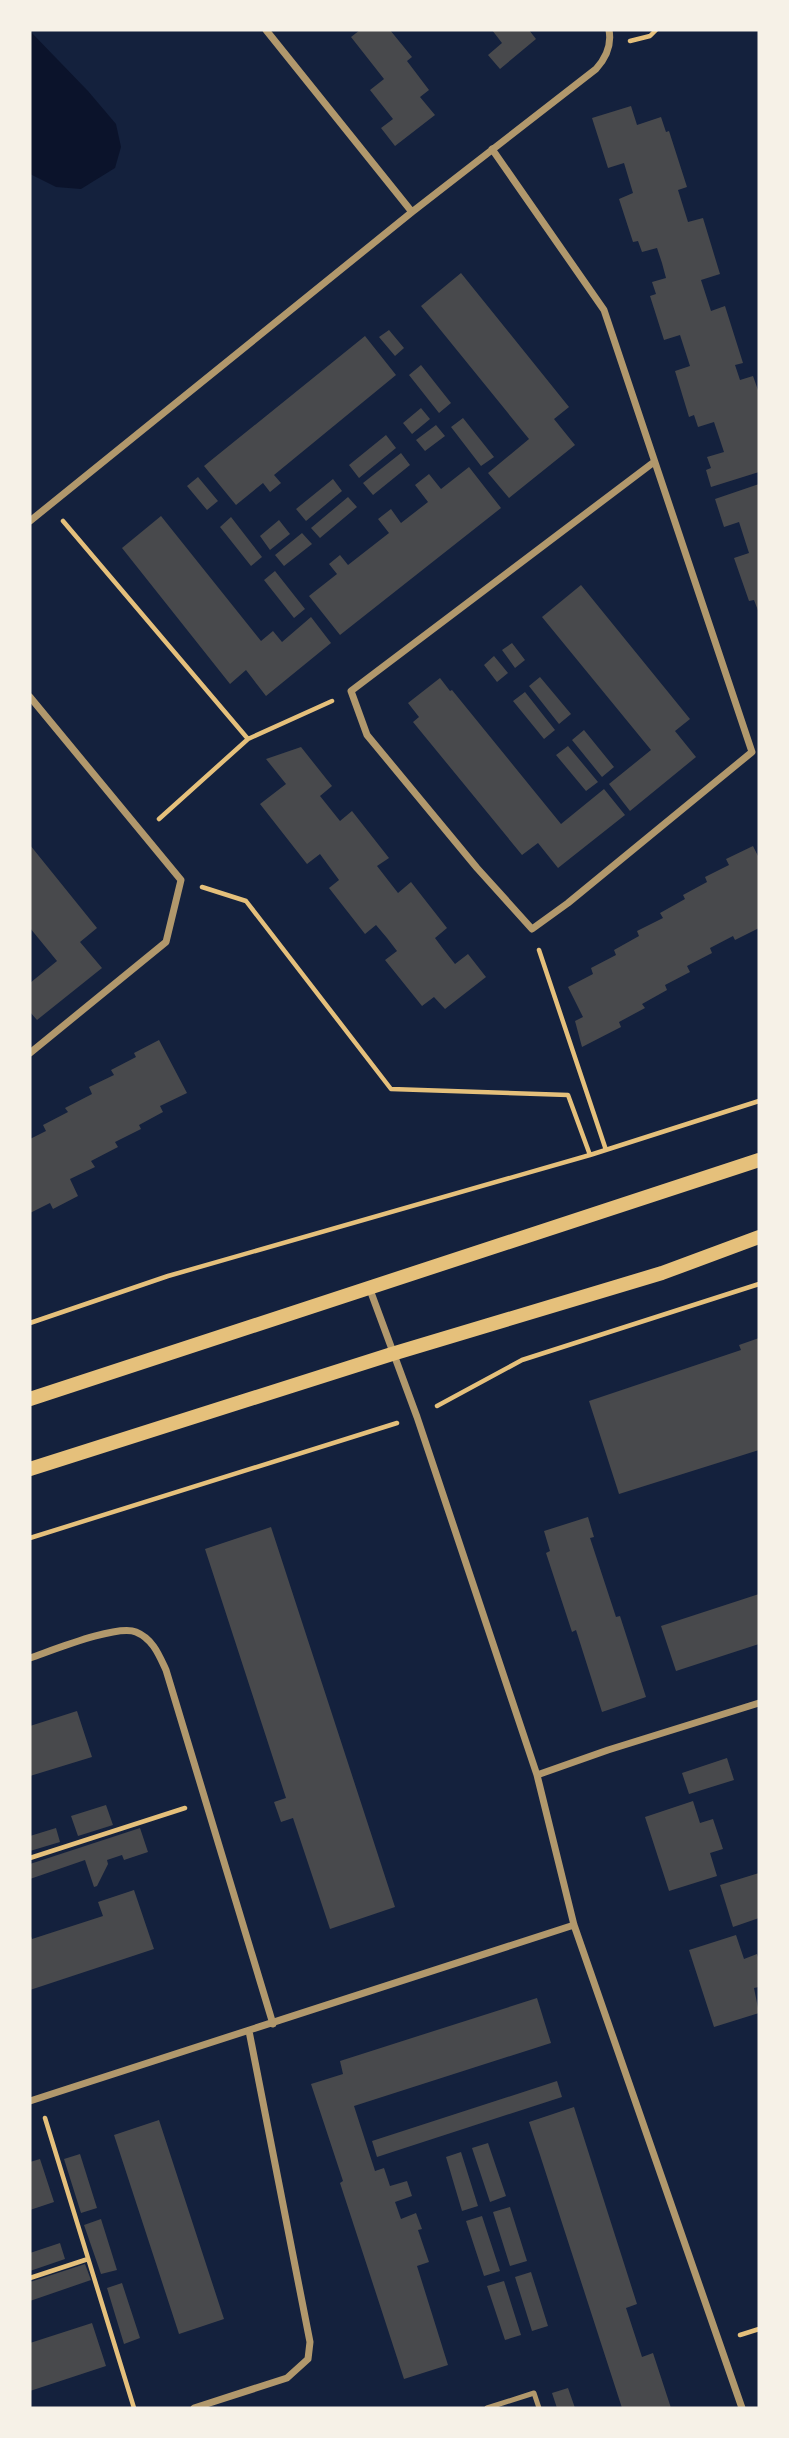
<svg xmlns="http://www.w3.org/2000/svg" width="789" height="2438" font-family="'Space Grotesk',sans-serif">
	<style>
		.water { fill: #0b132b }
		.building { fill: #48494c }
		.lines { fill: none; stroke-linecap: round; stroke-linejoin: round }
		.path { stroke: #e5c07b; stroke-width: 4.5 }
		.service { stroke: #b1986c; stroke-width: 5 }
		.minor { stroke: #b1986c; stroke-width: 7 }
		.secondary { stroke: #e5c07b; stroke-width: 14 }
	</style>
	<rect width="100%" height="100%" fill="#14213d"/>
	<path class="water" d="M30 31 88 91 116 124 121 147 115 168 81 189 56 187 30 174Z"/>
	<path class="building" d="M360 30H390L412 57 407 61 429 90 420 97 435 115 395 146 381 128 393 119 370 90 384 79 351 37Z
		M492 30H529L536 39 500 69 488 55 502 43Z
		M631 106 637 125 661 117 666 132 669 131 687 187 678 190 688 222 703 218 720 274 701 280 711 311 725 306 743 363 735 365 740 380 753 376 759 393V472L711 487 706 470 711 468 707 457 724 452 714 422 698 427 694 415 689 417 675 371 690 366 680 335 664 340 650 296 656 294 652 282 666 278 662 263 657 248 642 252 638 241 633 242 619 199 633 193 624 163 608 168 592 118Z
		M461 273 569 407 554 419 575 445 509 498 488 473 529 439 421 306Z
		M389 330 404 348 395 356 379 337Z
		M365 336 396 375 274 475 281 483 270 492 263 483 236 505 204 466Z
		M421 365 451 403 439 413 409 375Z
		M421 408 430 419 412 434 403 423Z
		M463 418 494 457 481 466 451 427Z
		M436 425 445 436 425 451 416 440Z
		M386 435 396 448 359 478 349 465Z
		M401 453 410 465 373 495 363 483Z
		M469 467 501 508 340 635 309 596 337 574 329 564 340 555 348 565 389 533 378 519 391 509 401 523 428 502 415 485 429 474 441 489Z
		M198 477 218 501 207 510 187 486Z
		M333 479 342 491 306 521 296 509Z
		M759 484V613L754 600 749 601 734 558 749 553 739 522 724 527 715 499Z
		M348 497 357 507 320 538 311 528Z
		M161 516 261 641 273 631 282 642 311 617 331 643 266 696 246 670 230 684 122 548Z
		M231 517 262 557 251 566 220 527Z
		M279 520 290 534 270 550 260 536Z
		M302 533 312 544 284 566 275 555Z
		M275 571 305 609 294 618 264 580Z
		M581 585 690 719 675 731 696 757 630 811 609 784 651 750 542 617Z
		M512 643 525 660 515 668 502 650Z
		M494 656 508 673 497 682 484 665Z
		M540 677 571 714 559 724 529 686Z
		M440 678 450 691 452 690 561 824 604 789 625 815 558 868 538 843 522 855 413 722 419 717 408 703Z
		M525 692 555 730 544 739 513 701Z
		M584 730 614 767 602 777 572 740Z
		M568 746 598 782 586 791 556 755Z
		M301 747 332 786 320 796 340 821 352 811 389 858 377 866 398 893 411 882 447 928 435 938 444 950 455 964 468 954 486 977 445 1009 434 997 422 1006 385 960 397 951 387 938 376 925 365 934 329 888 339 880 320 854 307 864 260 804 286 784 266 759Z
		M30 845 97 928 80 942 102 968 37 1020 30 1012V983L57 961 30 928Z
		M753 846 759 858V928L735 940 733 936 710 948 712 953 687 966 690 972 665 985 667 990 642 1004 645 1008 619 1022 621 1027 582 1047 575 1021 583 1017 568 987 593 974 591 968 616 955 614 950 639 936 637 931 663 918 660 913 685 899 683 895 707 882 705 877 729 865 726 859Z
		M159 1040 187 1093 160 1106 163 1112 139 1125 141 1129 115 1142 118 1147 91 1161 95 1167 70 1179 78 1196 53 1209 50 1203 30 1213V1139L46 1131 43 1125 68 1112 65 1108 92 1094 89 1087 114 1075 111 1070 136 1057 134 1053Z
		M759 1338V1450L619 1494 589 1401 741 1350 739 1345Z
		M588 1517 594 1537 590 1538 616 1617 620 1616 646 1697 602 1712 576 1630 572 1632 546 1553 550 1551 544 1531Z
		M271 1527 395 1907 330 1929 293 1818 281 1822 274 1802 286 1798 205 1549Z
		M759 1594V1644L676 1671 661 1626Z
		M77 1711 92 1757 30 1776V1726Z
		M727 1758 734 1780 689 1794 682 1773Z
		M693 1801 700 1823 713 1819 723 1849 710 1853 717 1876 669 1891 645 1817Z
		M106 1805 113 1825 78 1836 71 1816Z
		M56 1828 60 1842 30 1851V1836Z
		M140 1828 148 1852 124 1860 122 1855 107 1860 108 1864 97 1886 94 1887 85 1860 30 1879V1864Z
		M759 1873V1918L733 1927 720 1885Z
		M134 1890 154 1949 30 1990V1934L32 1939 103 1916 98 1902Z
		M736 1935 744 1959 757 1954 759 1960V1987L754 1988 759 2013 714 2027 689 1950Z
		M537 1998 551 2043 354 2106 375 2171 384 2168 390 2186 407 2181 412 2196 395 2202 401 2219 416 2213 422 2229 418 2230 429 2262 417 2266 448 2365 404 2379 340 2183 343 2181 311 2084 343 2074 340 2061Z
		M557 2081 562 2097 377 2157 372 2141Z
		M574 2107 637 2304 626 2308 642 2357 653 2353 671 2408H622L540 2155 529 2122Z
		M159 2120 224 2319 179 2334 114 2135Z
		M488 2143 506 2196 490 2202 472 2148Z
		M461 2152 478 2206 462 2211 446 2157Z
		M80 2154 97 2208 81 2213 64 2159Z
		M40 2159 54 2202 30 2210V2162Z
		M510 2207 527 2261 510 2266 493 2212Z
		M482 2216 500 2271 484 2276 466 2221Z
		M101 2219 117 2270 101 2274 84 2225Z
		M60 2243 65 2259 30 2271V2253Z
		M85 2264 91 2280 30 2301V2282Z
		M531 2272 548 2326 532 2331 515 2277Z
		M504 2281 521 2335 505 2340 487 2286Z
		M122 2283 140 2338 124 2344 107 2288Z
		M92 2323 106 2366 30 2391V2343Z
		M568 2388 575 2408H557L552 2393Z"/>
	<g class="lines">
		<path class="path" d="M630 41 650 36 656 30
			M63 521 248 739
			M159 819 248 739 332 701
			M202 887 246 901 391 1089 568 1095 590 1155
			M539 950 606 1150
			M30 1323 168 1276 590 1155 759 1101
			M437 1406 522 1360 759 1284
			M30 1538 397 1423
			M30 1858 185 1808
			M45 2118 134 2408
			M30 2278 88 2259
			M740 2335 759 2329"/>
		<path class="service" d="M487 2408 534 2393 539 2408"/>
		<path class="minor" d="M266 30 412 212
			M492 149 604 310 752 752 568 903 532 929 477 868 367 735 351 691 654 462
			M30 521 412 212 596 69C606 58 612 46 609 30
			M30 697 181 880 166 942 30 1053
			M369 1287 417 1417 537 1775 574 1925 742 2408
			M30 1658C51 1651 117 1624 136 1632 153 1639 159 1655 166 1670L273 2024
			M537 1775 608 1750 759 1703
			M30 2101 574 1925
			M194 2408 287 2378 308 2359 310 2342 249 2031"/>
		<path class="secondary" d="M30 1399 759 1160
			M30 1469 392 1354 662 1273 759 1237"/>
	</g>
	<rect width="789" height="2438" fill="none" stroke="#f6f1e7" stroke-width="63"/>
</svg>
